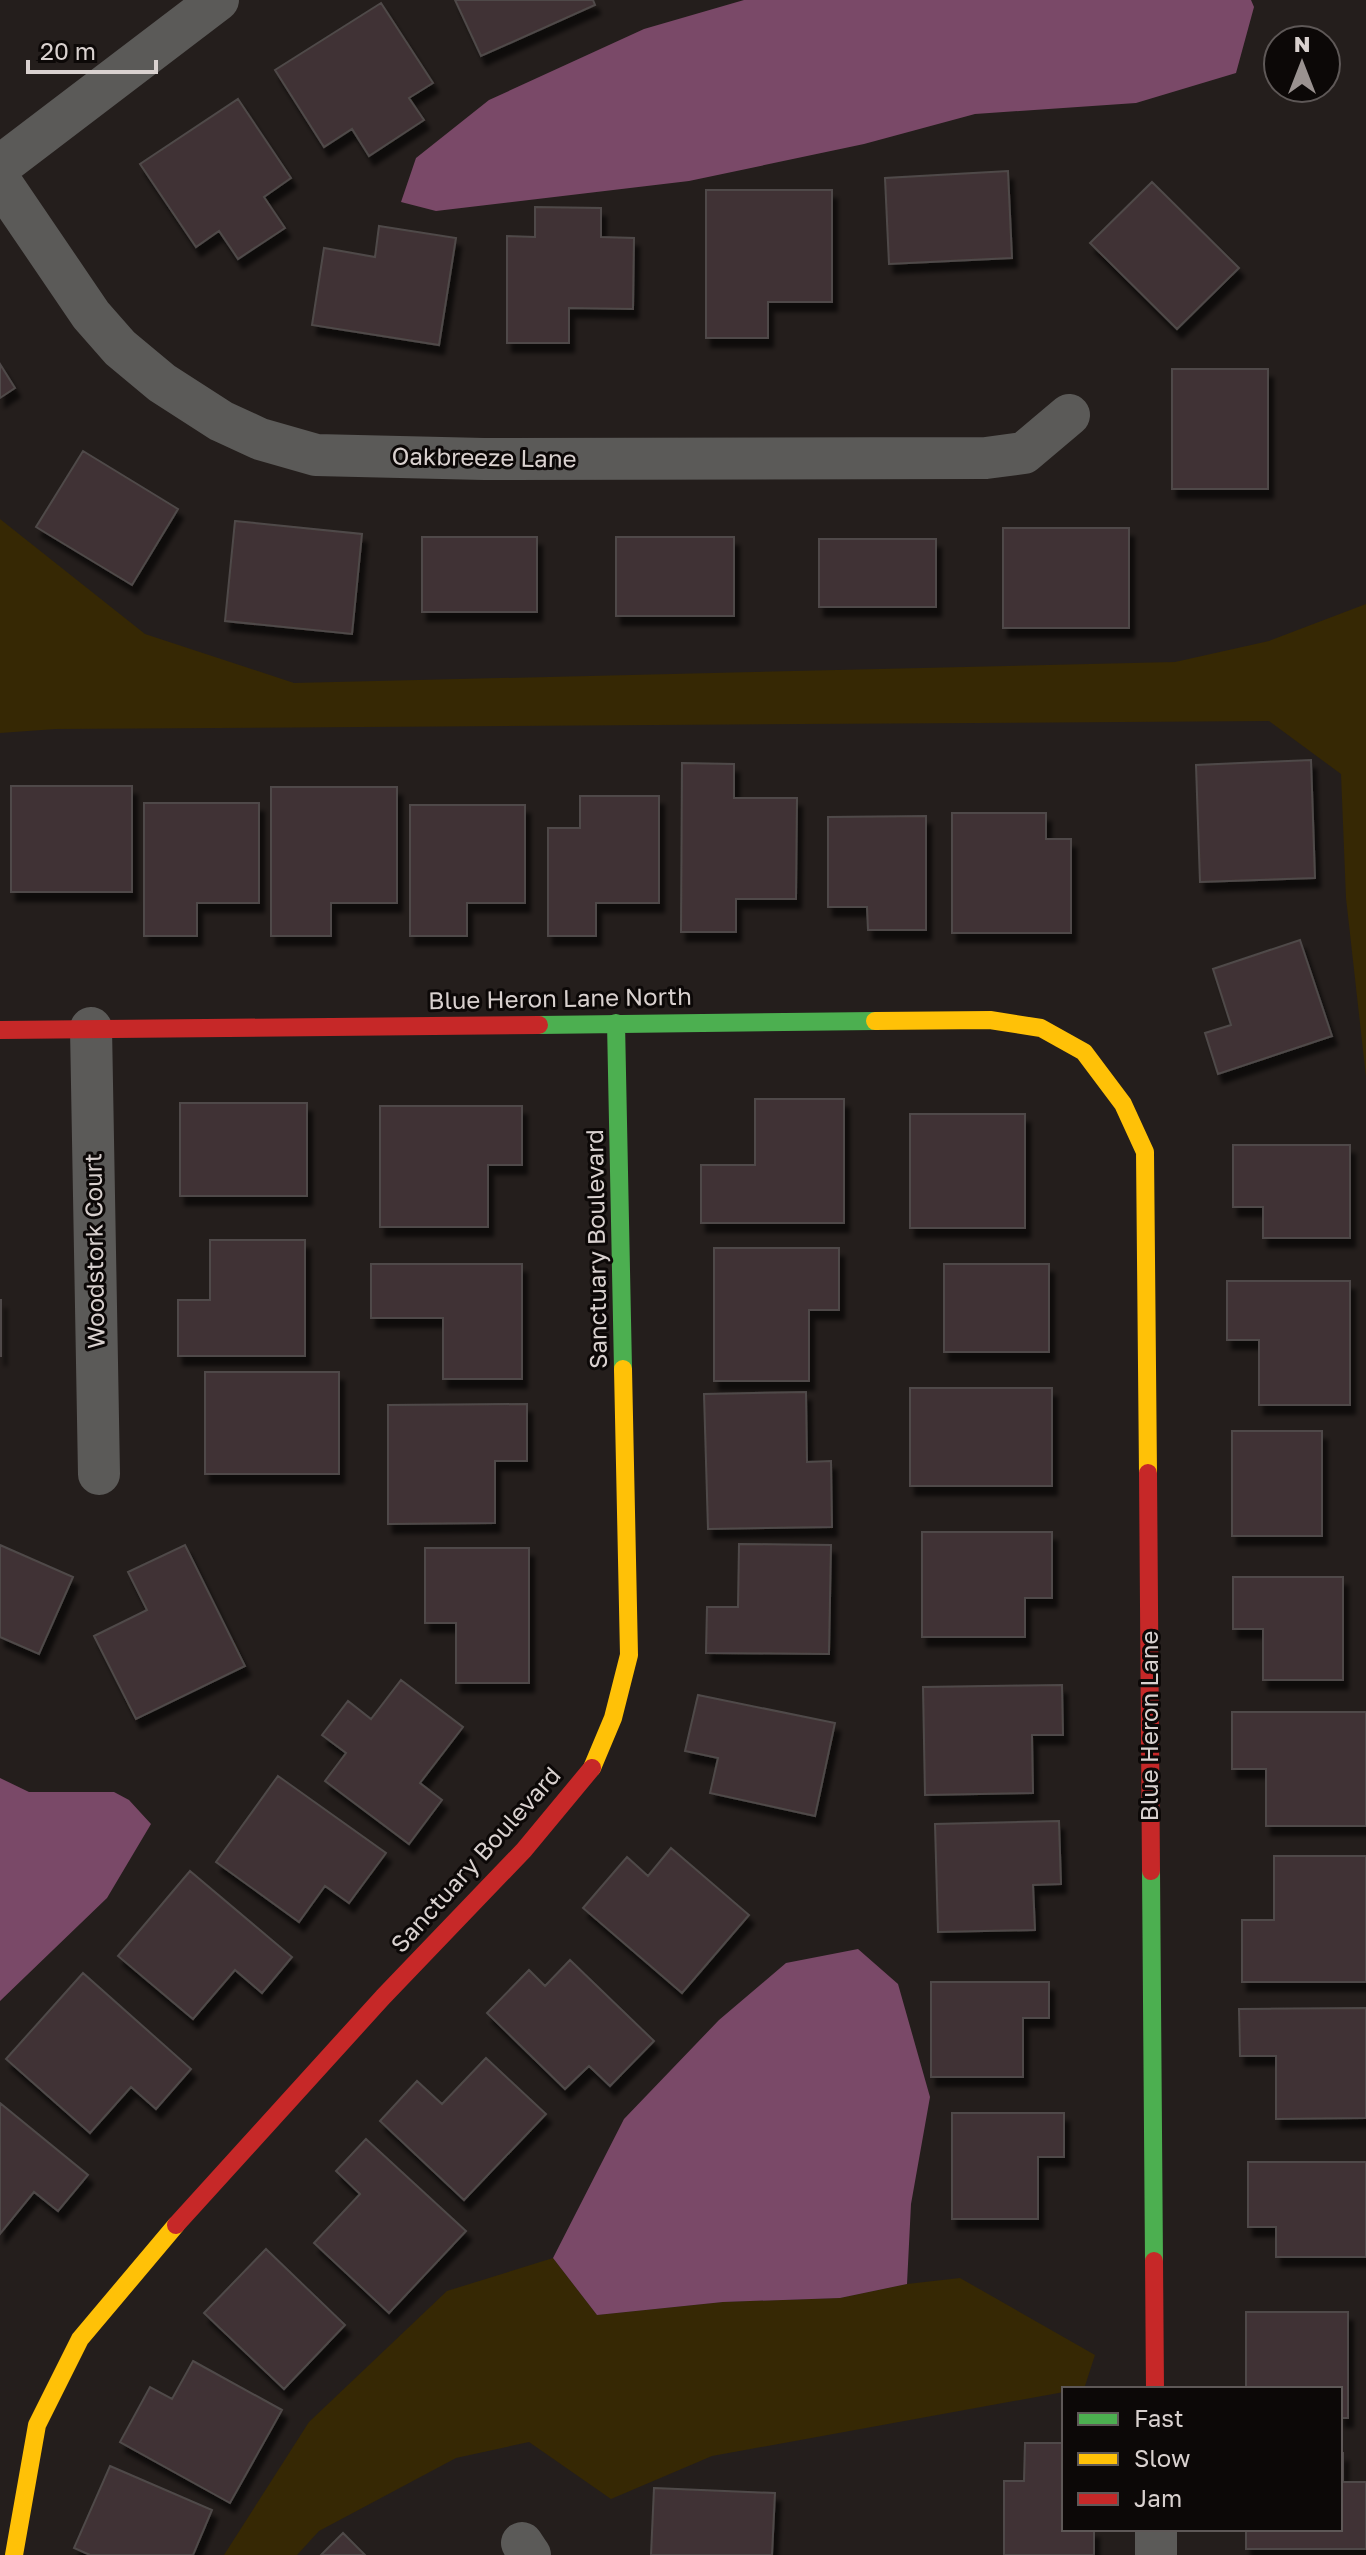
<svg xmlns="http://www.w3.org/2000/svg" width="1366" height="2555" font-family="'Golos Text',sans-serif">
	<style>
		.green { fill: #362804 }
		.water { fill: #7a4968 }
		.building { fill: #413334; stroke: #4f4a49; stroke-width: 2; filter: url(#shadow) }
		.lines { fill: none; stroke-linecap: round; stroke-linejoin: round }
		.street { stroke: #5b5a58; stroke-width: 42 }
		.fast { stroke: #4caf50; stroke-width: 18 }
		.slow { stroke: #ffc107; stroke-width: 18 }
		.jam { stroke: #c62828; stroke-width: 18 }
		.labels { text-anchor: middle; stroke-width: 6; stroke-linejoin: round; paint-order: stroke }
		.street-label { font-size: 24px; fill: #d9d1cf; stroke: #0c0807 }
	</style>
	<defs>
		<filter id="shadow"><feDropShadow dx="5" dy="9" stdDeviation="2" flood-color="#0009"/></filter>
	</defs>
	<rect width="100%" height="100%" fill="#241e1c"/>
	<path class="green" d="M0 519 145 634 294 683 1175 662 1269 641 1366 604V1077L1346 898 1341 774 1269 721 56 729 0 733Z
		M553 2258 597 2315 723 2302 840 2298 907 2284 960 2278 1095 2355 1084 2389H1064V2392L712 2456 611 2499 529 2442 456 2458 319 2531 297 2555H224L309 2422 447 2291Z"/>
	<path class="water" d="M744 0H1251L1254 7 1236 73 1136 103 975 114 864 144 689 181 436 211 401 202 416 158 489 100 644 29Z
		M0 1778 29 1792H114L129 1800 151 1824 107 1898 0 2001Z
		M858 1949 898 1984 930 2097 911 2204 907 2284 840 2298 723 2302 597 2315 553 2258 624 2119 719 2020 786 1963Z"/>
	<path class="building" d="M455 0H593L595 5 481 56Z
		M381 3 433 83 409 98 424 120 369 156 352 129 324 147 275 70Z
		M238 99 291 178 264 197 285 228 238 259 219 231 196 247 140 164Z
		M1008 171 1012 258 889 264 885 178Z
		M1152 182 1239 268 1177 329 1090 243Z
		M706 190H832V302H768V338H706Z
		M535 207 601 208V237L634 238 633 309 569 308V343H507V236L535 237Z
		M379 226 456 238 439 345 312 325 324 248 375 257Z
		M0 364 15 388 0 398Z
		M1172 369H1268V489H1172Z
		M83 451 178 509 132 585 36 527Z
		M235 521 362 534 352 634 225 621Z
		M1003 528H1129V628H1003Z
		M422 537H537V612H422Z
		M616 537H734V616H616Z
		M819 539H936V607H819Z
		M1311 760 1315 878 1200 882 1196 765Z
		M682 763 734 764V798H797L796 899H736V932H681Z
		M11 786H132V892H11Z
		M271 787H397V903H331V936H271Z
		M580 796H659V903H596V936H548V828H580Z
		M144 803H259V903H197V936H144Z
		M410 805H525V903H467V936H410Z
		M952 813H1046V839H1071V933H952Z
		M926 816V930H868L867 907H828V817Z
		M1300 940 1332 1036 1218 1074 1205 1033 1231 1025 1213 969Z
		M755 1099H844V1223H701V1165H755Z
		M180 1103H307V1196H180Z
		M380 1106H522V1165H488V1227H380Z
		M910 1114H1025V1228H910Z
		M1233 1145H1350V1238H1263V1207H1233Z
		M210 1240H305V1356H178V1300H210Z
		M714 1248H839V1310H809V1381H714Z
		M371 1264H522V1379H443V1318H371Z
		M944 1264H1049V1352H944Z
		M1227 1281H1350V1405H1259V1340H1227Z
		M0 1300H1V1356H0Z
		M205 1372H339V1474H205Z
		M910 1388H1052V1486H910Z
		M806 1392 807 1462 831 1461 832 1527 708 1529 704 1394Z
		M527 1404V1461H495V1523L388 1524V1405Z
		M1232 1431H1322V1536H1232Z
		M922 1532H1052V1598H1025V1637H922Z
		M739 1544 831 1545 829 1654 706 1653 707 1607H738Z
		M0 1545 73 1577 39 1654 0 1637Z
		M185 1545 245 1666 136 1719 94 1636 147 1610 128 1572Z
		M425 1548H529V1683H456V1623H425Z
		M1233 1577H1343V1680H1263V1629H1233Z
		M401 1680 463 1727 420 1783 442 1800 409 1844 325 1781 346 1753 322 1735 348 1701 371 1719Z
		M1062 1685 1063 1735H1032L1033 1793 925 1795 923 1687Z
		M698 1695 835 1723 815 1816 710 1793 718 1758 685 1751Z
		M1232 1712H1366V1826H1266V1769H1232Z
		M278 1776 386 1853 349 1903 325 1886 299 1922 216 1862Z
		M1059 1821 1061 1884 1033 1885 1035 1930 938 1932 935 1824Z
		M671 1848 749 1915 682 1993 583 1908 627 1857 648 1876Z
		M1274 1856H1366V1982H1242V1920H1274Z
		M190 1871 292 1957 262 1993 235 1970 193 2019 118 1956Z
		M570 1960 654 2041 610 2086 589 2066 565 2089 487 2013 529 1970 545 1986Z
		M83 1973 191 2069 156 2109 131 2087 90 2133 6 2059Z
		M931 1982H1049V2018H1023V2077H931Z
		M1366 2008V2118L1276 2119V2056H1240L1239 2009Z
		M486 2058 546 2114 464 2200 380 2121 417 2081 442 2104Z
		M0 2103 88 2175 58 2211 34 2192 0 2234Z
		M952 2113H1064V2157H1038V2219H952Z
		M366 2139 466 2231 389 2313 314 2243 360 2194 336 2171Z
		M1248 2162H1366V2257H1276V2227H1248Z
		M266 2249 345 2325 284 2389 204 2313Z
		M1246 2312H1348V2418H1340V2389H1246Z
		M193 2361 282 2410 230 2503 120 2442 150 2387 172 2399Z
		M1025 2443H1064V2529H1094V2555H1004V2481H1024Z
		M1340 2453H1343V2482H1366V2549H1246V2529H1340Z
		M110 2466 212 2510 193 2555H90L74 2548Z
		M654 2488 775 2493 772 2555H651Z
		M343 2533 365 2555H321Z"/>
	<g class="lines">
		<path class="street" d="M0 166 218 0
			M0 181 91 315 120 348 162 383 221 421 260 439 316 455 484 459 986 458 1024 453 1069 415
			M91 1028 99 1474
			M1156 2529V2555
			M522 2543 530 2555"/>
		<path class="fast" d="M616 1023 623 1369
			M539 1025 875 1021
			M1151 1871 1154 2261"/>
		<path class="slow" d="M875 1021 990 1020 1041 1028 1084 1052 1123 1104 1145 1152 1148 1473
			M592 1768 613 1718 629 1655 623 1369
			M14 2555 37 2425 80 2339 176 2225"/>
		<path class="jam" d="M0 1030 539 1025
			M1148 1473 1151 1871
			M176 2225 383 1997 524 1850 592 1768
			M1154 2261 1155 2389"/>
	</g>
	<g class="labels">
		<g class="street-label">
			<text transform="translate(484 458) rotate(1)" y="8">Oakbreeze Lane</text>
			<text transform="translate(560 999) rotate(-1)" y="8">Blue Heron Lane North</text>
			<text transform="translate(597 1249) rotate(-91)" y="8">Sanctuary Boulevard</text>
			<text transform="translate(95 1251) rotate(-91)" y="8">Woodstork Court</text>
			<text transform="translate(1150 1726) rotate(-90)" y="8">Blue Heron Lane</text>
			<text transform="translate(476 1860) rotate(-48)" y="8">Sanctuary Boulevard</text>
		</g>
	</g>
	<rect x="1062" y="2387" width="280" height="144" fill="#0c0807" stroke="#5e5857" stroke-width="2"/>
	<rect x="1078" y="2413" width="40" height="12" fill="#4caf50" stroke="#5e5857" stroke-width="2"/>
	<text x="1134" y="2427" font-size="24" fill="#d9d1cf">Fast</text>
	<rect x="1078" y="2453" width="40" height="12" fill="#ffc107" stroke="#5e5857" stroke-width="2"/>
	<text x="1134" y="2467" font-size="24" fill="#d9d1cf">Slow</text>
	<rect x="1078" y="2493" width="40" height="12" fill="#c62828" stroke="#5e5857" stroke-width="2"/>
	<text x="1134" y="2507" font-size="24" fill="#d9d1cf">Jam</text>
	<g transform="translate(1302 64)"><circle r="38" fill="#0c0807" stroke="#5e5857" stroke-width="2"/>
	<path d="M0-6L14 30L0 20L-14 30Z" fill="#9a9290"/>
	<text y="-12" font-size="22" font-weight="bold" text-anchor="middle" fill="#d9d1cf">N</text>
	</g>
	<path d="M28 60v12h128v-12" fill="none" stroke="#d9d1cf" stroke-width="4"/>
	<text x="40" y="60" font-size="24" fill="#d9d1cf" stroke="#0c0807" stroke-width="6" paint-order="stroke">20 m</text>
</svg>
